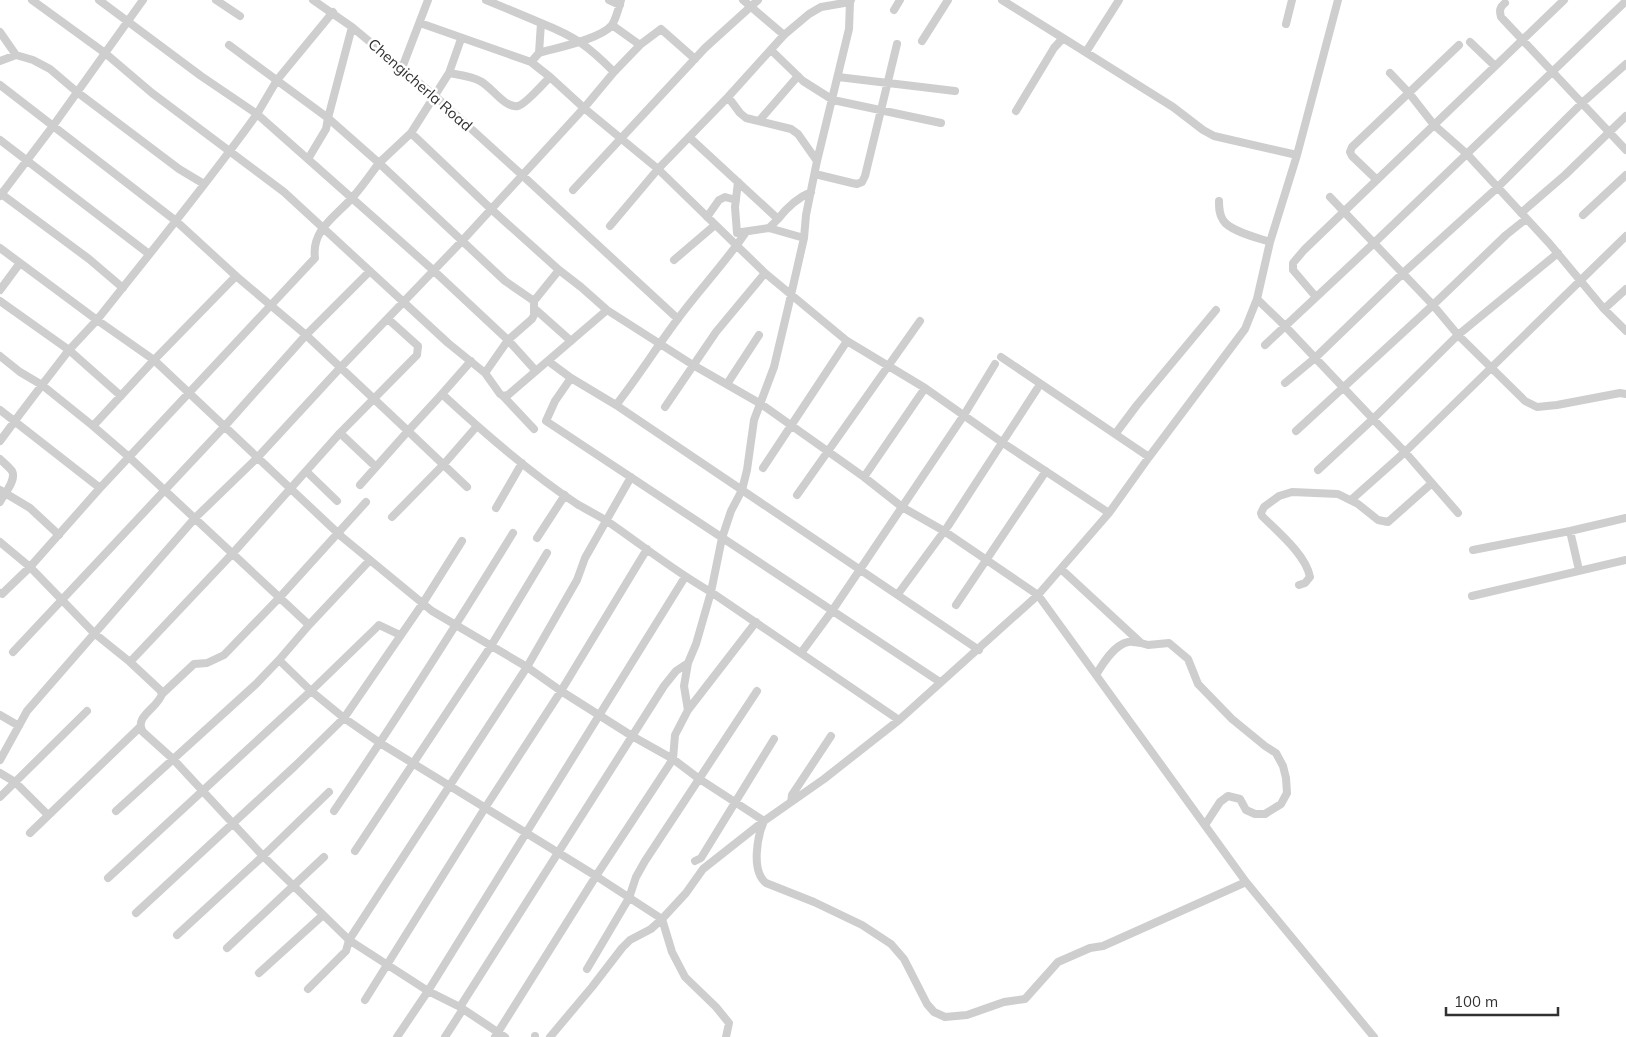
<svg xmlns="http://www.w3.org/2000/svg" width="1626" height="1037" font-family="Mulish,sans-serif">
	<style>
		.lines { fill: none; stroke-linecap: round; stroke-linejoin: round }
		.street { stroke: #cecece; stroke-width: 8 }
		.labels { text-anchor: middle; stroke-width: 5; stroke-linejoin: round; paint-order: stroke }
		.street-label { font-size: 15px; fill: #313131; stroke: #fff }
	</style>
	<rect width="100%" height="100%" fill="#fff"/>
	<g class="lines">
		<path class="street" d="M32 0 105 53 152 93 284 192 448 343 485 373 500 394 503 396 508 395 607 310
			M216 0 240 16
			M313 0 352 27 435 96 522 175 678 319
			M486 0 541 23
			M609 0 620 5
			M743 0 784 35
			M1002 0 1063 38
			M1505 3C1500 7 1499 10 1501 17L1626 150
			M894 10 900 0
			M333 12 277 80 257 114 433 270 508 340 532 319 534 315V301
			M420 23 531 62 550 77 584 108 658 169 765 273 716 332 665 407
			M1286 24 1292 0
			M612 25 640 45
			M0 32 16 55
			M461 39 449 73 411 133 491 209 559 270 581 287 607 310 693 365 761 404 864 477 902 507 944 531 1038 595 1246 882 1374 1037
			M922 41 948 0
			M1470 42 1495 66
			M229 45 328 118 379 163 411 133
			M771 50 803 81 833 100 941 123
			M1086 52 1119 0
			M539 53C556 48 601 39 612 25 616 19 619 7 621 0
			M0 61 16 55 33 60 50 69 77 92 179 169 204 184
			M531 62 539 53 541 23C576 37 588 46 614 72
			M402 68 428 0
			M449 73C459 75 471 76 480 81 491 86 505 109 518 106 525 105 544 83 550 77
			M1390 73 1409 93 1434 125 1467 154 1549 243 1604 309 1626 331
			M838 77 955 91
			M0 85 176 221 236 276
			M728 97 740 113 746 118 791 129 798 134 817 161
			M1016 111 1054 48 1063 38 1173 107 1203 130 1214 136 1297 155
			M759 121 798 76
			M689 137 778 219 769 228 804 238
			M0 140 149 254
			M308 159 326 129 328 118 352 27
			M815 174 852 183 857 184 862 182 865 176 897 44
			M1377 180 1352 156 1350 152 1352 147 1459 45
			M573 190 705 48 758 0
			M0 193 89 259 123 288
			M0 196 53 126 143 0
			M1330 197 1433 305 1458 335 1525 401 1537 407 1557 405 1620 393 1626 394
			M1219 201C1219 208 1219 214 1223 220 1229 231 1258 238 1270 242
			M1521 213 1565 175 1626 116
			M1583 215 1626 175
			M707 217 719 200 725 197 736 200
			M778 219C788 206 797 198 811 192
			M610 226 658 169 728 97 784 35 809 14 821 7 850 2 851 0
			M742 232 769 228
			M737 233 735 207 738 182
			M0 248 97 320C151 252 206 185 257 114L201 76 99 0
			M674 260 715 225
			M765 273 847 341 925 388
			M0 290 20 263
			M1316 297 1293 270V263L1304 250 1564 0
			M1257 299 1285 326 1373 419 1458 335 1558 253
			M0 301 69 350 121 396
			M535 309 571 341
			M1604 309 1626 289
			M1265 345 1373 244 1626 1
			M0 356 20 372 42 385 69 350 97 320 154 360 342 537 432 611 527 667 561 691 632 736 673 759 698 778 764 821C757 837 751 871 766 883L814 902 862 925 891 944 904 959 927 1004 934 1012 945 1017 967 1015 1004 1002 1025 999 1058 962 1090 948 1103 946 1246 882
			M1001 357 1149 457
			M548 361 571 378 616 405 979 650
			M485 373 508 340 536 371
			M571 378 555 401 546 421 940 682
			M1285 383 1315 358 1402 274 1497 188 1582 103 1626 64
			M727 384 759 335
			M442 394 471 361
			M503 396 534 429
			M616 405C638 377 656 348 677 320 699 290 725 263 746 232
			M0 410 100 488
			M1296 431 1433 305 1506 235 1526 219
			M340 433 376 467
			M1116 433 1137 405 1216 310
			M0 441 20 414 42 385 93 426
			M0 459C4 463 9 467 12 471 17 480 4 494 0 502
			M763 468 847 341
			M1318 470 1373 419 1405 452 1626 236
			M306 471 337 501
			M864 477 925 388 1003 443 1109 513
			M360 485 408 431 467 487
			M0 490 30 508 59 535
			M797 495 920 321
			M1351 500 1405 452 1458 513
			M496 508 522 463
			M392 517 444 464 477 426
			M1570 531 1579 570
			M537 538 565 495
			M0 542 30 567 100 488 315 258C311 230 336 216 352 198 362 187 370 175 379 163L505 281 534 301 559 270
			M1473 550 1570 531 1626 518
			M1061 569 1141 643 1148 645 1169 643 1188 659 1198 684 1232 719 1265 746 1276 753 1283 766 1286 778 1287 793 1281 804 1265 814H1255L1246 810 1240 799 1228 796 1220 802 1205 825
			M1299 585 1305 583 1310 577C1306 555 1278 532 1262 516L1261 513 1264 507 1279 496 1292 492 1338 494 1358 504 1378 520 1388 522 1432 483
			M0 593 2 594 30 567 94 633 130 662 160 690 162 694C158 708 133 717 143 732L173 759 263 856 349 940 346 951 308 989
			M898 594 948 526 1037 389
			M1472 596 1626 560
			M956 605 1046 471
			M309 625 370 560
			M13 652 224 427 306 335 370 271
			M801 653 832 611 964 415 995 364
			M130 662 233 553 340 433 417 355 418 346 388 319
			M1096 675C1103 663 1114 645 1128 642 1132 641 1137 643 1141 643
			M162 694 194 664 207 663 224 655 280 597 366 502
			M688 710 756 622
			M0 715 19 726
			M0 760 27 711 195 518 257 458 340 368 462 241 584 108 614 72 641 44 661 29 695 59
			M0 773 15 782 48 815
			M0 797 87 711
			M791 802 792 795 831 736
			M116 811 256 684 279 660
			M334 811C396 720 455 627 513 533
			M30 833 140 727
			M355 851 491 646 547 553
			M695 861 701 858 774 739
			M108 878 311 691 376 628 379 625 400 635
			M136 913 295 766 344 718 423 603 462 541
			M177 935 263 856 329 792
			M227 948 324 857
			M587 969 629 898 636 877 645 861 757 691
			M259 973 323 915
			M365 1000 485 808 561 691 647 549
			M460 1007 664 686 676 671 688 663
			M397 1037 428 991 685 577
			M445 1037 463 1009
			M495 1037 596 876 673 759 675 735 688 710 684 686 688 663 696 644 711 592 722 538 731 511 742 490 747 470 754 420 774 367 788 308 804 238 806 215 817 161 849 29 850 2
			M505 1037 460 1007 428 991 349 940 527 667 577 580 585 558 631 477
			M535 1037V1036
			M550 1037 592 987 622 948 630 940 651 929 662 919 686 893 703 869 764 821 824 779 899 720 1038 595 1109 513 1149 457 1245 329 1257 299 1270 242 1297 155 1338 0
			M726 1037 729 1023 716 1007 685 977 672 952 662 919 596 876 380 743 344 718 311 691 279 660 309 625 129 457 93 426 154 360 236 276 306 335 408 431 442 394C483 432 530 473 577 504 587 510 597 515 607 521 642 545 674 571 711 592L899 720"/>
	</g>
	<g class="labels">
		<g class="street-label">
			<text transform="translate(420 85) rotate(41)" y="5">Chengicherla Road</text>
		</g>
	</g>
	<path d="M1446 1007v8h112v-8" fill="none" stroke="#313131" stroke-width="2.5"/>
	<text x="1454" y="1007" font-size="15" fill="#313131" stroke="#ffffff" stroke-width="4" paint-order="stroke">100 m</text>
</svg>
